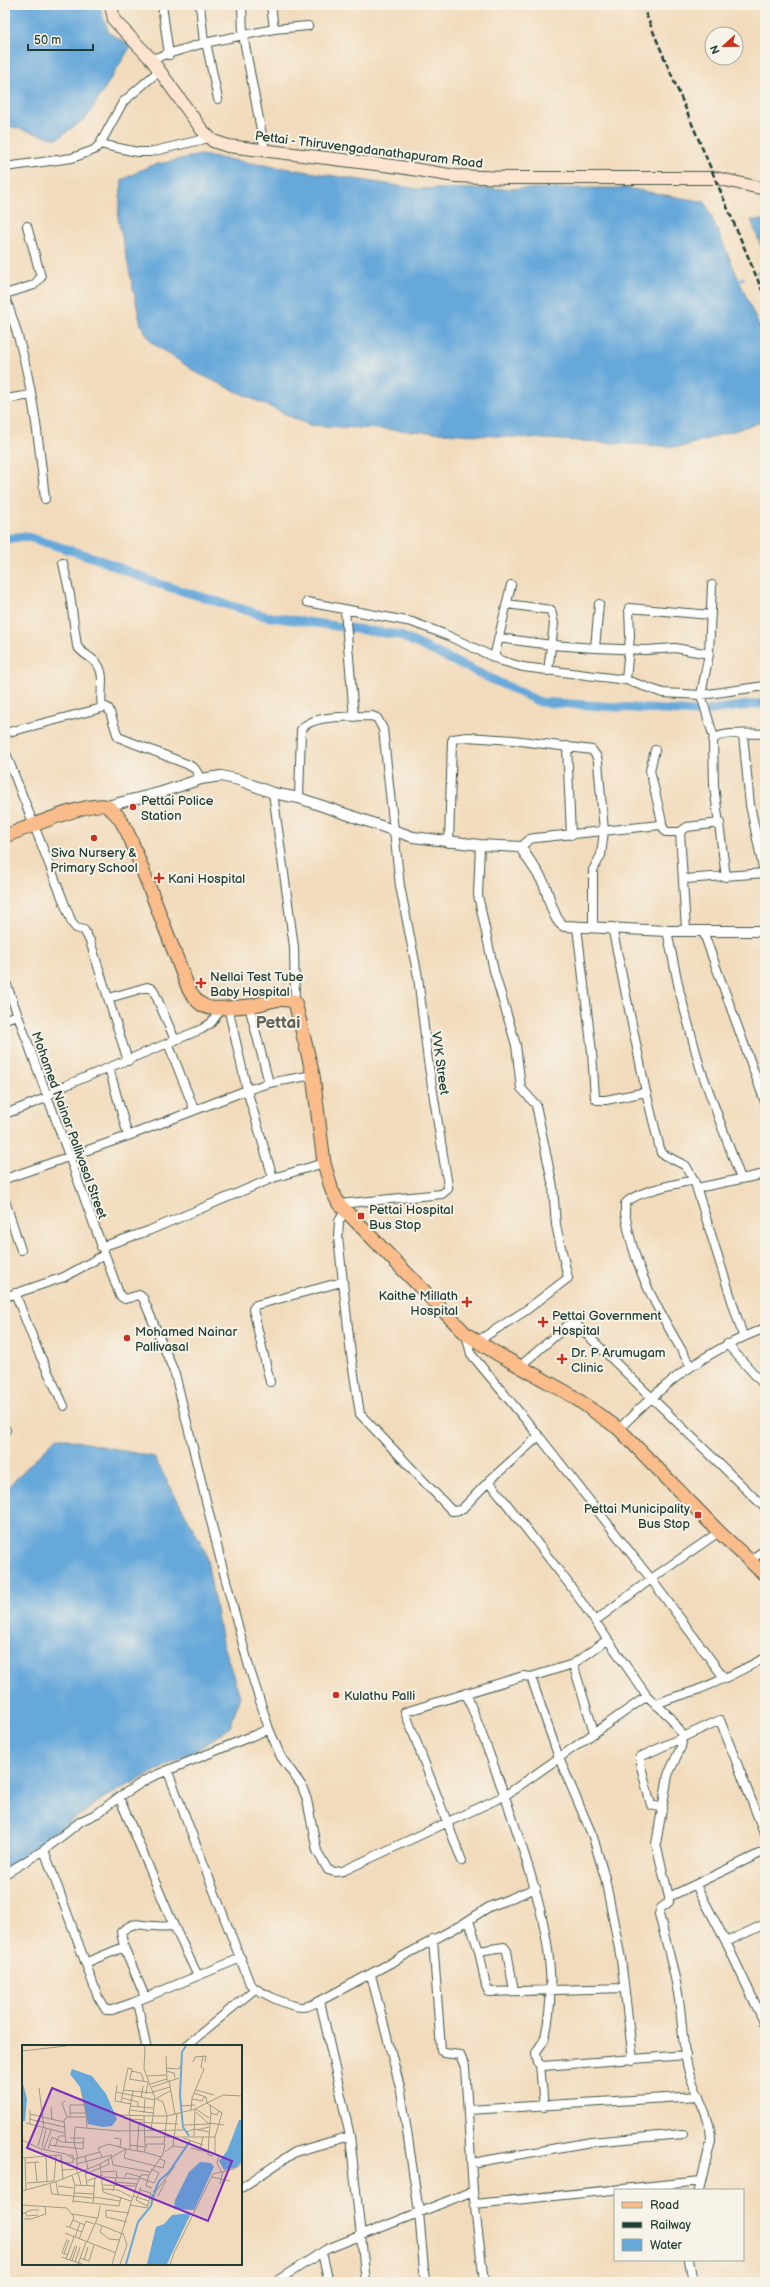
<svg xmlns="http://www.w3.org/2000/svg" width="770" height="2287" font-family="'Balsamiq Sans',sans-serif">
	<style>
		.water { fill: #66a8da; stroke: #427287 }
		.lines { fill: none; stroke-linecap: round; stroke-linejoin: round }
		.stream { stroke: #66a8da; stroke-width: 2.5 }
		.canal { stroke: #66a8da; stroke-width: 9 }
		.minor-casing { stroke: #3f5548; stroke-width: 10 }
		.tertiary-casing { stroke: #3f5548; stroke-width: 12 }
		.secondary-casing { stroke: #3f5548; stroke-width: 14 }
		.primary-casing { stroke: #3f5548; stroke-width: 15 }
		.minor { stroke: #fff; stroke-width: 8 }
		.tertiary { stroke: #fff; stroke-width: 10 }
		.secondary { stroke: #fde4d0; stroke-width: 12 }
		.primary { stroke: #f9bc8a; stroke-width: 13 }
		.rail { stroke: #1f3d34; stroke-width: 2.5; stroke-dasharray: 6 3; stroke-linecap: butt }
		.poi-dot { fill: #c8321e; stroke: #f7f3e8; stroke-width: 1.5 }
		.labels { text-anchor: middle; stroke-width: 4; stroke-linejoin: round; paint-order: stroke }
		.street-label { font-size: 13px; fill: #1f3d34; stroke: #f7f3e8 }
		.poi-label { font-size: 13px; fill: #1f3d34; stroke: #f7f3e8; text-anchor: start }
		.district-label { font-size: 17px; font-weight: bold; fill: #656458; stroke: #f7f3e8 }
		.inset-river { fill: none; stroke: #66a8da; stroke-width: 2 }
		.inset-road { fill: none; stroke: #9e9c86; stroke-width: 1 }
		.view { fill: #7b2cbf; fill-opacity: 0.15; stroke: #7b2cbf; stroke-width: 2 }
		.inset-edge { fill: none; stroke: #1f3d34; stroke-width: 2 }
	</style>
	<rect width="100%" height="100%" fill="#f7f3e8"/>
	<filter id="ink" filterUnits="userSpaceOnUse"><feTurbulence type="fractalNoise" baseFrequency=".025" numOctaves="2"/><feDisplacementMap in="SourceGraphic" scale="8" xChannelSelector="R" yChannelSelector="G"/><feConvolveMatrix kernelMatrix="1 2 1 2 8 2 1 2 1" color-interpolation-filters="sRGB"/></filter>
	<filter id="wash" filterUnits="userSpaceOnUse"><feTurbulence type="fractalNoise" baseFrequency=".012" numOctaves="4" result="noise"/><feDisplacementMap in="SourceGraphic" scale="16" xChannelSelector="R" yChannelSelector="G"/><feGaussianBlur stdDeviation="0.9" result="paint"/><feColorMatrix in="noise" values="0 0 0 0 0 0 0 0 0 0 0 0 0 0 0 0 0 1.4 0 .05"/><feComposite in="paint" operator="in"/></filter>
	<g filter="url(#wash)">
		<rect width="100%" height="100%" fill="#f2dbbc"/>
		<path class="water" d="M5 5H99L109 33 131 46 87 117 57 139 5 125Z
			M200 155 418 189 625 188 705 202 765 340V421L681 447 309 425 199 374 152 343 141 325 118 218 122 180 149 166Z
			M751 220H765V256Z
			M57 1437 154 1457 205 1550 222 1642 240 1696 230 1727 197 1750 105 1797 5 1868V1490Z"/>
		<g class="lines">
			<path class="stream" d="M757 273 765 270
				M739 280 744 278"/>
			<path class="canal" d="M5 539 25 536 95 558 159 584 265 616 399 635 540 702 695 712
				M710 710 765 703"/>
		</g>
	</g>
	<g filter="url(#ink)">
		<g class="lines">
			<defs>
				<path id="minor" d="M162 5 169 55
					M200 5 204 43
					M242 5 243 35 265 151
					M271 5 274 29
					M206 42 218 99
					M151 59 204 43 274 29 308 26
					M100 144 137 152H150L209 138
					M5 167 72 158 94 150 100 144 123 102 160 70
					M5 294 34 285 41 277 27 226
					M5 297C30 362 38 431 45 499
					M5 399 31 395
					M63 563 70 595 77 646C82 654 92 657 98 665 106 676 99 695 102 708
					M712 585 709 654 701 695 714 738
					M307 602 412 622 444 634 502 661 523 667 626 680 663 693 701 695 765 686
					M507 604 551 610 554 624 548 671
					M345 610 354 717
					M498 638 552 645 595 648 646 650 675 648 709 654
					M595 648 599 604
					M494 658 511 585
					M626 680 630 636 629 608 711 615
					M5 733 106 707 109 709 118 737 189 765 195 769 201 779
					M743 735 750 805 764 873
					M567 746 571 835
					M5 751 72 923 76 928 84 930 90 941 128 1061
					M273 793 294 947 295 1002
					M299 798 301 730C310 714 354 717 372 716L377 718 383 729 400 886 418 977 428 1061 448 1186V1189L442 1194 339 1204
					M661 824 666 832H680
					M449 843 452 741 453 739 467 737 513 740 592 750 597 757 598 762 604 831 601 855 593 870V926
					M521 847 530 839 535 838 660 825 662 822 650 770 655 750
					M726 877 714 786 713 741C716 731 754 734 765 734
					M685 879 765 873
					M577 927 592 1052 595 1098 597 1100H606L646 1092
					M612 927 646 1092 661 1153 686 1166 694 1180 743 1336
					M686 930 680 832 687 827 720 823
					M667 931 680 993 700 1067 741 1179
					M703 931 765 1102
					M5 980 120 1296 125 1299 139 1295 143 1298 175 1374 220 1558 249 1667 269 1729 281 1757 302 1786 307 1800 317 1851 328 1870 335 1872 343 1871 506 1795 647 1696 671 1718 683 1736 681 1747 668 1775 656 1844 669 1897V1902L661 1908 659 1914C666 1943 675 1971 679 2000 683 2024 682 2049 689 2072 696 2096 711 2116 711 2141L699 2190
					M109 998 147 987 153 989 175 1040
					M249 1006 269 1083
					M228 1007 247 1090 273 1178
					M5 1019 18 1015
					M168 1043 194 1109
					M109 1068 128 1136
					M5 1114 46 1098 57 1089 202 1029 211 1023 221 1009
					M5 1179 128 1136 247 1090 269 1083 313 1075
					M697 1188 765 1174
					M5 1201 21 1250
					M346 1210 339 1221 338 1237 351 1355 360 1414 452 1511 461 1510 489 1481
					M101 1247 148 1231 273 1178 324 1163
					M15 1293 38 1351 64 1406
					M5 1297 64 1277 104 1255
					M466 1334 471 1354 539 1436 651 1579 725 1679
					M476 1342 525 1311 568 1278 556 1225 553 1187 536 1105 521 1088 516 1045 494 971 478 895 480 845
					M727 1344 765 1386
					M520 1366 568 1325H577L765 1508
					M691 1366C660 1314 635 1274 625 1213V1204C635 1191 678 1184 694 1180
					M270 1382 253 1309 256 1305 342 1282
					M619 1429C664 1383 705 1351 765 1328
					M5 1430H6
					M539 1436 489 1481 569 1584 647 1696
					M750 1560 765 1550
					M595 1621 651 1579 719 1532
					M573 1664 594 1732
					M531 1677 573 1664 607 1640
					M466 1693C486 1744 505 1794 522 1847 542 1908 560 1973 545 2037 544 2043 538 2047 536 2053L538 2063 543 2066 686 2055
					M656 1705C669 1697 682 1696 697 1690 721 1681 742 1670 765 1658
					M168 1772 250 1984C258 1992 290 2007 302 2007 309 2007 315 2003 320 2001L461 1925 489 1907 536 1888
					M119 1797 149 1778 269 1729
					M663 1808 651 1805 640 1763V1757L720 1720 765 1835
					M44 1850 98 1997 106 2010H112L132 2003 241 1958
					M462 1861 405 1712 523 1676 531 1677 559 1758 593 1837 605 1878 621 1959 633 2060
					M5 1874 44 1850 81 1821 98 1813 119 1797 174 1926 198 1976
					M696 1885 726 1942 765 2024
					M669 1897 765 1851
					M469 1921 479 1951 486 1986 489 1992 624 1988
					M433 1939 441 2050 444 2053 460 2055 465 2067 473 2191 484 2282
					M726 1942 765 1924
					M124 1947 145 1997
					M479 1951 504 1947 507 1951 514 1991
					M85 1963 124 1947 121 1932C136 1919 138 1926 154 1926 161 1927 167 1926 174 1926
					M371 1975 401 2091 419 2212 425 2282
					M137 2001 146 2046
					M320 2001 350 2136 366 2282
					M186 2046 255 1989
					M540 2065 544 2107
					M468 2110 699 2096
					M472 2163 591 2142 683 2134
					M241 2188 295 2152 350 2136
					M475 2204 701 2181
					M322 2253 329 2282
					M689 2260 693 2282
					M275 2282 327 2249 473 2191"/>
				<path id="tertiary" d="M107 806 162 792 201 779 221 776 239 780 273 793 299 798 413 837 480 845 521 847C522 851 540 875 544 884 549 895 553 921 564 926L667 931H765"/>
				<path id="secondary" d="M111 5 114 20 151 59 202 130 213 141 228 146 400 167 455 176 508 178H716L765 189"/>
				<path id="primary" d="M5 836C22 830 96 798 108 807 120 815 125 828 131 840L189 990C195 998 200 1007 211 1008 223 1009 236 1007 249 1006 264 1004 280 995 295 1002L313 1075 324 1163 332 1191 339 1204 466 1334 496 1353 571 1395 619 1429 719 1532 765 1575"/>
			</defs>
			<use href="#minor" class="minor-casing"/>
			<use href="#tertiary" class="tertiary-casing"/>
			<use href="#secondary" class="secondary-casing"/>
			<use href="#primary" class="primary-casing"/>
			<use href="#minor" class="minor"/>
			<use href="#tertiary" class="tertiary"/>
			<use href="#secondary" class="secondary"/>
			<use href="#primary" class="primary"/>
			<path class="rail" d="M642 5 765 297"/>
		</g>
	</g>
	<g class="poi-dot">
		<circle cx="133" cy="807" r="4"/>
		<circle cx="94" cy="838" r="4"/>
		<path d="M157 872h4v4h4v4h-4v4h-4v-4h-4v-4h4z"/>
		<path d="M199 977h4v4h4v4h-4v4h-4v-4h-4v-4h4z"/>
		<rect x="357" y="1212" width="8" height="8" rx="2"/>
		<path d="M465 1296h4v4h4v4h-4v4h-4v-4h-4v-4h4z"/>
		<path d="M541 1316h4v4h4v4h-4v4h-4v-4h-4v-4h4z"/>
		<circle cx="127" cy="1338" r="4"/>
		<path d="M560 1353h4v4h4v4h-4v4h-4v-4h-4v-4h4z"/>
		<rect x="694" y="1511" width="8" height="8" rx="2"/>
		<circle cx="336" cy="1695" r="4"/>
	</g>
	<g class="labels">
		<g class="street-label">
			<text transform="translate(369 149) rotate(7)" y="5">Pettai - Thiruvengadanathapuram Road</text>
			<text transform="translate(441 1063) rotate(82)" y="5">VVK Street</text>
			<text transform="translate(70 1125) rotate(70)" y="5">Mohamed Nainar Pallivasal Street</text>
		</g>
		<g class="poi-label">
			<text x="141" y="805">Pettai Police<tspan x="141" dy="15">Station</tspan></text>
			<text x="94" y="857" text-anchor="middle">Siva Nursery &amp;<tspan x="94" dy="15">Primary School</tspan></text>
			<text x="168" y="883">Kani Hospital</text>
			<text x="210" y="981">Nellai Test Tube<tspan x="210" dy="15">Baby Hospital</tspan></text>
			<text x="369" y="1214">Pettai Hospital<tspan x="369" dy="15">Bus Stop</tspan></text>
			<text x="458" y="1300" text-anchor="end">Kaithe Millath<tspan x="458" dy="15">Hospital</tspan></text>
			<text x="552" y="1320">Pettai Government<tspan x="552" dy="15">Hospital</tspan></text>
			<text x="135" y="1336">Mohamed Nainar<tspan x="135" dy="15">Pallivasal</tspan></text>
			<text x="571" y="1357">Dr. P Arumugam<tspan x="571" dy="15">Clinic</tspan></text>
			<text x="690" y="1513" text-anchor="end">Pettai Municipality<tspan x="690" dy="15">Bus Stop</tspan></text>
			<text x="344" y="1700">Kulathu Palli</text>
		</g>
		<g class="district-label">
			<text x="278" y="1028">Pettai</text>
		</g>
	</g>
	<g transform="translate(22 2045)">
		<rect width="220" height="220" fill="#f2dbbc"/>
		<path d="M50 24 70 31 84 49 95 74 90 81 81 82 66 79 58 42 48 29ZM0 35 5 54 3 76H0ZM217 75H220V117L213 123 202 125 197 116 205 106ZM178 117 189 118 192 122 175 159 172 165 152 164 153 155 167 127ZM169 168 145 219H125L134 182 142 179 150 170Z" fill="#66a8da"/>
		<path class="inset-river" d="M164 1 160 7 158 50 161 82 167 91M132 148 137 136 147 127 168 96M104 219 116 177 129 161 131 149"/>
		<path class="inset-road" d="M123 1 122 24 133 53 131 71H145M0 6 44 1M144 11 145 36M171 17 173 12 184 11 183 17M144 23 157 24 159 20M109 26 119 28 122 36M144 26 152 28 153 33M125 31 144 30M107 34 126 37 124 49M147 35 153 70M128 39 145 34M95 40 93 56 109 59M130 42 157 33M17 43 22 83M102 45 131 48M174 45 192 50M94 47 133 55M131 47 148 42M172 48 184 52 185 58M100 53 116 57V62M119 53 121 41M133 53 141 57 145 71M135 53 148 46M170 54 180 56 182 52M43 56 40 58 45 72M99 57 106 23 110 24 108 34M188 60 197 66 195 70 189 68M108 61 131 63M160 61 173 60M29 62 30 75M174 64 187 73M108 65 131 68M169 65 170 53 182 24 179 22 181 11M174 67 187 79M48 68H64L60 49M64 68 65 82M122 68 123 54M8 69 42 77M107 69 111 46M108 69V84M97 70 131 71M122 70 123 101M48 72V60H63M7 74 42 82M108 74 122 75M111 77 156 79M4 78 43 88M187 78 202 80M8 79V65M162 80 187 79M129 85 131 71M175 85 187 82M164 87 173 84 187 87M172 91 173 64M122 92H152M152 92H187L189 68 188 60 185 58M92 93 99 94 98 102M161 93 181 100M0 95 19 104 44 109 52 114 56 113 52 98 53 82 96 86 162 85M44 98 42 75 46 72H65M27 100 61 104 62 93H48M108 100 123 102M16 101 21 83M151 101 164 103M20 102 24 84M33 102 37 91H44M169 103 197 110 195 118 199 126M22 104 29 85M26 104 30 92 40 97 62 98M108 104V84M104 105 102 113 141 123 143 116 138 114M178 105 181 92M115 106 117 78M78 107 76 103 87 99 104 104M122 107 139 112M143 107 151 101 155 69M193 108V92L200 68 197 66M39 110 41 134M89 110 91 120 128 127M63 111 66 124M191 111 186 110 187 92H193M24 112 25 137M0 113 39 110M3 113 4 145M55 113V128M56 113 78 107 80 112M13 117 15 137M40 117 51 118V110H47M4 118 17 117M54 119 90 110M78 119 81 147 109 156M40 125 55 124M63 125 65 141M80 127 94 126 95 133M56 128 59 140M64 129 87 119 86 114M127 130 124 141 130 143M50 131 53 140 51 158M81 132 117 134M103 132 104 128 119 132M190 132 208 136M118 133 132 138 137 128 129 124M65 136 81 130M34 137 36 149M93 137 115 139M5 138 32 136 34 111M28 139 30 149 71 153M198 139 201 126M53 140 73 141M81 140 114 141M36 141 52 143M119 142 114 155 125 161M81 144 96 145 110 152M0 146 33 137 78 119 104 104 122 107 125 99H142L145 71 173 64 201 50 220 51M91 146 94 133M52 148 72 149M111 151 127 156M136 151 144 135M72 152 98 156M51 156 97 161 99 152M71 158 73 133M130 159 134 146 153 121M0 160 45 163 52 172 48 182M108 160 125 163 129 148 118 145M3 168 5 171 16 170M0 169 9 165H17M50 169 75 173M2 174H9L24 169 23 162M51 175 63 180M105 177 84 172V165L107 168M73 178 101 189M44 181 60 187M80 181 78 187 87 194 98 195M43 188 94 208M53 192 58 178M45 194 40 208 46 210M57 194 64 176 72 179M65 197 76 172 78 161M153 206 191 129 212 124 220 119M42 209 47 195M39 212 60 219M58 213 67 216 72 200M44 214 52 192M48 215 53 201M62 215 66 202M50 216 55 201M53 217 58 202M56 219 64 197M90 219 115 139 119 130H127L141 109 143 99M98 219 105 200 101 188M148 219 153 206"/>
		<path class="view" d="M30 43 210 116 186 176 5 103Z"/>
		<rect width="220" height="220" class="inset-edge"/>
	</g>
	<rect width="770" height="2287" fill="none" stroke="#f7f3e8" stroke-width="20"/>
	<rect x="614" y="2189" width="130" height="72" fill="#f7f3e8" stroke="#a1aaa0"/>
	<rect x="622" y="2202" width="20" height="6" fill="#f9bc8a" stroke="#a1aaa0"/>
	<text x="650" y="2209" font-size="12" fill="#1f3d34">Road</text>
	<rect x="622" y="2222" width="20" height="6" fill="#1f3d34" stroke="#a1aaa0"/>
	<text x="650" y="2229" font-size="12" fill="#1f3d34">Railway</text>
	<rect x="622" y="2239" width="20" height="12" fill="#66a8da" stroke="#a1aaa0"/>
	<text x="650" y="2249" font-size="12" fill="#1f3d34">Water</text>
	<g transform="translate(724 46) rotate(248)"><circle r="19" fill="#f7f3e8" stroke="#a1aaa0"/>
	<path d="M0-3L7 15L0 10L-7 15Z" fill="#c8321e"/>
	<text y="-6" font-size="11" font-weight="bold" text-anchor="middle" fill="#1f3d34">N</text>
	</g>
	<path d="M28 44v6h65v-6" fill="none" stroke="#1f3d34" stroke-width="2"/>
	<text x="34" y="44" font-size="12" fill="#1f3d34" stroke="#f7f3e8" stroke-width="3" paint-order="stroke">50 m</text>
</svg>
